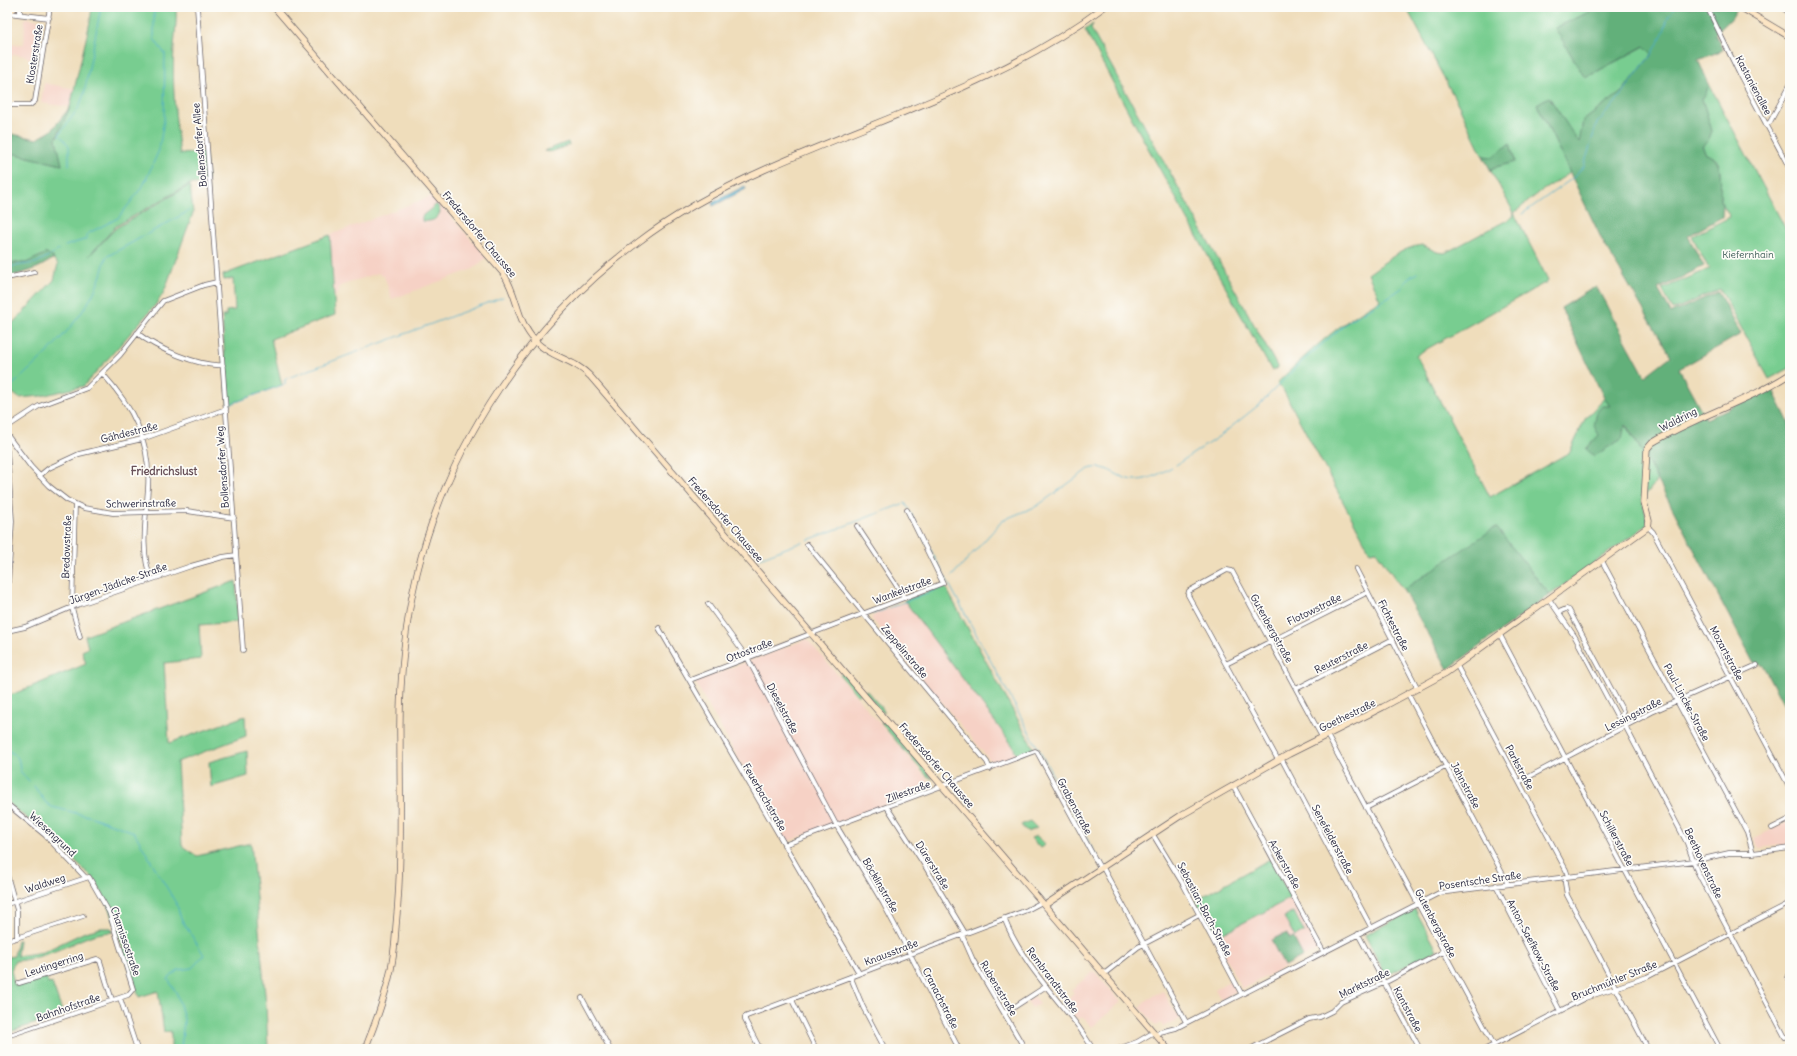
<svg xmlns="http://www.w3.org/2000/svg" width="1797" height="1056" font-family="Delius,sans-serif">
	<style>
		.built { fill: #f6d1c5 }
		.green { fill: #78cd90; stroke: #4d7866 }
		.forest { fill: #62b07a; stroke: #42695a }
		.water { fill: #4badca; stroke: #366882 }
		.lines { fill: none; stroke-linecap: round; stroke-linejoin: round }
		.stream { stroke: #4badca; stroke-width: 1 }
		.street-casing { stroke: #6a6368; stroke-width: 5.5 }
		.secondary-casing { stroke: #6a6368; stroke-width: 7 }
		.street { stroke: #fff; stroke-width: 4 }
		.secondary { stroke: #fce5c4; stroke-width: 5.5 }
		.labels { text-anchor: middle; stroke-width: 3.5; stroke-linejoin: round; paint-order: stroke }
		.street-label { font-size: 10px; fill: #22223b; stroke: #fdfcf7 }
		.park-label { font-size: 10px; fill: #405e59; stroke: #fdfcf7 }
		.neighbourhood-label { font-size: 11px; font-weight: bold; fill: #69525a; stroke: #fdfcf7 }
	</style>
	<rect width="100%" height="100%" fill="#fdfcf7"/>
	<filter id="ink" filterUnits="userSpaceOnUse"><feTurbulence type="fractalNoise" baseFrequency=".025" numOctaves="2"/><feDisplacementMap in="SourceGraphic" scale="8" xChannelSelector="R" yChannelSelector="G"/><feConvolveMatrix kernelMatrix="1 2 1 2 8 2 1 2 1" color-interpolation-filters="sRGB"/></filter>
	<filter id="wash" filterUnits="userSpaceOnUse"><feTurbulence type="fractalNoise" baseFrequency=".012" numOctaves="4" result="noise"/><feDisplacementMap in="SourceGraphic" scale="16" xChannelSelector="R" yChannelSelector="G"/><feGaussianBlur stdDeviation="0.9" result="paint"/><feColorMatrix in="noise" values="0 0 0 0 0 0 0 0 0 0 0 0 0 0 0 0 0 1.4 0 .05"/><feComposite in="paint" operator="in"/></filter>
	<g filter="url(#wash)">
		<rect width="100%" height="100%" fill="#efddbb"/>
		<path class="built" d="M25 18 40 20 34 59 27 58V56L13 54 12 57 7 56V45L24 44Z
			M44 83 76 89 69 107 41 103Z
			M432 196 487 257 473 269 392 299 384 276 378 273 340 286 335 298 330 235Z
			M906 602 1013 746 1017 756 994 765 871 618 877 613Z
			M807 639 934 787 789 841 785 840 696 684 697 681Z
			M1790 821V844L1759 848 1754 838Z
			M1291 898 1319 949 1242 989 1214 937Z
			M1094 971 1121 1002 1092 1027 1083 1017 1079 1019 1078 1017 1076 1018 1063 1002 1074 994 1071 990Z
			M1231 980 1237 991 1221 1000 1215 989Z
			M1163 991 1179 1019 1163 1027 1161 1023 1156 1026 1140 1007 1151 997Z
			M1035 996 1039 1004 1032 1008 1027 1001Z"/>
		<path class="green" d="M92 7H176C177 21 175 33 174 47 172 83 175 119 180 154L205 152 208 183 190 184 116 226 89 256 116 228 190 185 193 213 164 292 157 303 84 386 41 396 19 398 9 390 7 391V329L54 280 58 264 47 253 26 263H7V152L62 165 56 139 70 107 90 22Z
			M1406 7H1600L1555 28 1585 78 1645 46 1652 54 1622 92 1583 121 1579 144 1549 97 1537 104 1570 173 1540 192 1514 213 1548 280 1546 284H1543L1416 355 1490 497 1570 452 1585 419 1604 398 1611 407 1599 435 1586 449 1624 429 1625 425 1646 458 1657 481 1642 499 1648 524 1550 595 1496 528 1403 590 1376 551 1370 552 1282 388 1277 383C1308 352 1341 322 1380 300L1368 274C1384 263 1402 247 1422 245L1437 252 1445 253 1513 217 1514 213 1491 171 1492 168 1515 162 1510 143 1493 157 1483 156 1459 106Z
			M1093 24 1091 29 1278 368 1272 371 1138 130 1085 30Z
			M1709 84 1790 237V368L1769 379 1720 289 1673 310 1662 289 1709 269 1692 236 1730 217C1727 211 1723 206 1721 200 1716 186 1729 159 1706 154L1702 146 1708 141 1712 131 1702 99 1706 93Z
			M568 142 569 145C561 147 552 154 544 151Z
			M437 204 440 212C437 220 431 222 422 221V216Z
			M330 235 335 315 271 339 282 385 228 405 222 316H226V311L235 310 233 279 224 280 223 275Z
			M7 469 10 520 7 567Z
			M236 581 238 622 199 625 201 659 164 663 169 743 245 716 246 736 177 762 182 846 197 856 251 843 266 1005 268 1049H171V1031L164 1032 158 991 139 997 110 909 95 880 40 829 7 802V692L8 695H11L86 664 82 651 88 648 85 636Z
			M943 586 946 588 1034 749 1017 756 1013 746 904 600Z
			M843 673 861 693 858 696 840 675Z
			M866 690 885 712 883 713 864 692Z
			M885 721 912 753 909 756 881 723Z
			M247 751 248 776 211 787 209 762Z
			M913 754 933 779 927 776 910 757Z
			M1030 821 1037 828 1027 832 1021 825Z
			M1037 836 1045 845 1040 848 1031 838Z
			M1270 859 1291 898 1216 937 1196 900Z
			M1415 909 1437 950 1386 976 1365 935Z
			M1294 912 1304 932 1295 937 1284 917Z
			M101 928H111L113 932C89 933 81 941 60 949 46 955 29 960 15 961L11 970 15 986 46 977 49 984 52 983 63 1014 7 1033V957L14 956 17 940H19L17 956 43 952 85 932Z"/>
		<path class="forest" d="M1600 7H1738L1731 19 1715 34 1723 50 1698 60 1709 84 1706 93 1702 99 1712 131 1708 141 1702 146 1706 154C1725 158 1720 185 1720 200L1723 203 1722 217 1688 236 1704 266 1658 289 1671 313 1718 292 1741 334 1679 369 1706 419 1772 388 1790 425V717L1763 666 1753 662 1646 458 1626 425 1624 429 1622 439 1594 456 1586 449 1599 435 1594 426 1597 412 1602 406H1610L1604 398 1561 308 1596 286 1645 376 1671 356 1603 242 1537 104 1549 97 1579 143 1583 121 1622 92 1652 54 1644 46 1585 78 1555 28Z
			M70 107 56 139 62 165 7 152V133L37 139 51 131Z
			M1510 143 1515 162 1492 168 1491 171 1483 156 1493 157Z
			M47 253 54 258C37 270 27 272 7 277V263H26Z
			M1496 527 1550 595 1448 669 1403 590Z
			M1287 933 1290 939 1293 937 1303 956 1284 966 1271 940Z"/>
		<path class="water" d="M745 186 746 189 713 206 712 203Z"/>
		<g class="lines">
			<path class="stream" d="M60 136 59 135 79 107 84 94 101 7
				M62 137 69 146V165
				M1522 214 1573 178 1584 166 1597 123 1615 103 1644 64 1653 53 1664 31 1668 17 1676 7
				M65 246 87 239V234L118 218 130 203 144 184 159 150 164 119 165 54 154 39V7
				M7 267 36 263 59 250
				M7 390C37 363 76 328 94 292 100 281 103 268 106 257L189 211
				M231 404 285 384V379L503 297
				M1176 465 1221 435 1260 404 1299 364 1349 321 1393 294 1402 288 1408 278 1417 273
				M910 512 1099 861
				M808 540 905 503 909 509
				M760 558 802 542
				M952 576 1003 520 1037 506 1087 470C1104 462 1113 475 1128 479 1143 483 1160 474 1172 467
				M873 614 943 587
				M7 750C19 756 19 758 20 771L29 781
				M34 786 46 803 52 807 92 817 134 832 177 905 181 919 204 955 192 968 178 970 168 979 177 994 184 1019 181 1049"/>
		</g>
	</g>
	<g filter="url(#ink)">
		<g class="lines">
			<defs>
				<path id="street" d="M197 7 243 650
					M1707 7 1740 75 1790 169
					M1781 7 1790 13
					M8 13 49 18
					M20 14V7
					M7 105H30L35 101 50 7
					M1766 125 1770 122 1790 85
					M7 278 34 272
					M137 333C156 348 199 367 223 365
					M102 373C133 407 151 441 148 488 146 518 140 551 151 579
					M7 427 39 406 87 388 120 355 163 301 204 285 217 282
					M7 435 31 467 49 486 67 500 84 508 113 513 187 511 234 518
					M7 451 12 521 7 599
					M39 476 49 468 79 454 142 439 226 409
					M75 504 72 608 80 637
					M857 526 904 597
					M1648 527 1653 532 1790 788
					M807 544 868 619 987 762 990 769
					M1602 561 1747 832 1753 853
					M1356 569 1418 689
					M1549 599 1575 637 1617 716 1621 718 1687 843 1697 871 1785 1037
					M708 604 748 659 839 830 883 903 910 954 959 1049
					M1559 612 1566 609 1569 610 1623 711 1621 718
					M659 628 859 973
					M7 631 25 627 77 605 191 566 223 557 236 555
					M1500 635 1720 1049
					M1226 664 1368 592
					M1457 666 1566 870 1568 876
					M7 675V676
					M690 680 943 583 907 510
					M1296 689 1393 639
					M1408 694 1508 884
					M1327 735 1494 1045
					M1281 758 1371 927
					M1278 760 1188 595 1189 591 1227 570 1232 571 1322 737
					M1519 782 1652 712 1757 665
					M1233 785 1323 951
					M7 804 45 835 86 878
					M887 807 925 866 965 933
					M1366 808 1447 766
					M1772 828 1790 819
					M1152 833 1183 884 1241 993
					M784 845 1035 751 1037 752 1100 868
					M1102 866 1186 1022
					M7 875 17 910V938
					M1564 877 1567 895 1648 1049
					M1496 885 1560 1011
					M7 904 89 877 109 912 133 989 128 995 7 1036
					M1004 918C1019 956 1045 985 1070 1016 1079 1026 1086 1038 1093 1049
					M1358 934 1420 1049
					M962 935 973 960 1025 1049
					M7 941 83 916
					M1104 974 1138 947 1199 915
					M851 978 863 1007 885 1049
					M1788 978 1790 973
					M19 983 97 959 100 961 112 1000
					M120 998 137 1049
					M582 998 610 1049
					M792 1000 816 1049
					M1005 1013 1045 987
					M1156 1035 1160 1032 1176 1028 1439 893 1694 861 1729 853H1753L1790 848
					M760 1049 745 1020V1017L747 1016 1027 910 1042 902
					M1118 1049 1137 1042 1154 1032
					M1250 1049 1309 1019 1320 1017 1332 1011 1341 1002 1388 981 1443 952
					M1486 1049 1585 998 1647 977 1790 903"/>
				<path id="secondary" d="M274 7 503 273C519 297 515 319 536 342 552 358 574 359 590 376L1168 1049
					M1740 7 1790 37
					M7 13 16 7
					M1045 905 1180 816 1289 754 1383 707 1446 673 1648 527 1649 521 1644 502 1647 449 1652 443C1696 416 1747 402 1790 374
					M365 1049C374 1027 382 1005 388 982 393 964 395 945 396 926 402 864 400 803 400 742 399 685 404 628 417 573 449 442 530 323 637 243 676 213 721 189 766 169 880 118 1003 83 1104 7"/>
			</defs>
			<use href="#street" class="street-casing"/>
			<use href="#secondary" class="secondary-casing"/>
			<use href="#street" class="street"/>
			<use href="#secondary" class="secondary"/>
		</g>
	</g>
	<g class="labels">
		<g class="street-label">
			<text transform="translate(34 54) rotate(-81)" y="4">Klosterstraße</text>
			<text transform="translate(1754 85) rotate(62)" y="4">Kastanienallee</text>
			<text transform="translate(199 145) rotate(-95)" y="4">Bollensdorfer Allee</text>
			<text transform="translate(480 234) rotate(50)" y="4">Fredersdorfer Chaussee</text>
			<text transform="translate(1678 419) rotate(-27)" y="4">Waldring</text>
			<text transform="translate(129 432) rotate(-14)" y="4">Gähdestraße</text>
			<text transform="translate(222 467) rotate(-94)" y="4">Bollensdorfer Weg</text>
			<text transform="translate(141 503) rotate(-1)" y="4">Schwerinstraße</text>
			<text transform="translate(726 519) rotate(49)" y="4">Fredersdorfer Chaussee</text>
			<text transform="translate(66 547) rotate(-88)" y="4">Bredowstraße</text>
			<text transform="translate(118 583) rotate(-20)" y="4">Jürgen-Jädicke-Straße</text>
			<text transform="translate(902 590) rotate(-20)" y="4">Wankelstraße</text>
			<text transform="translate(1314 609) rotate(-26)" y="4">Flotowstraße</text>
			<text transform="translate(1394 625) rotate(63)" y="4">Fichtestraße</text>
			<text transform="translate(1272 628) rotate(61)" y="4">Gutenbergstraße</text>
			<text transform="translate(749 650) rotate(-21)" y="4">Ottostraße</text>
			<text transform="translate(905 651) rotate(50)" y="4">Zeppelinstraße</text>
			<text transform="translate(1727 653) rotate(62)" y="4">Mozartstraße</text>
			<text transform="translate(1341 657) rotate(-27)" y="4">Reuterstraße</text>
			<text transform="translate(1687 702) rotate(62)" y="4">Paul-Lincke-Straße</text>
			<text transform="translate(783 708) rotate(62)" y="4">Dieselstraße</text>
			<text transform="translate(1633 714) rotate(-27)" y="4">Lessingstraße</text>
			<text transform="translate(1347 715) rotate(-26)" y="4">Goethestraße</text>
			<text transform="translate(937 765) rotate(49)" y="4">Fredersdorfer Chaussee</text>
			<text transform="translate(1520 767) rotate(62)" y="4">Parkstraße</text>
			<text transform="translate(1466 785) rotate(62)" y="4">Jahnstraße</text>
			<text transform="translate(908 791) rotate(-20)" y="4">Zillestraße</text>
			<text transform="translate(765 797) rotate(60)" y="4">Feuerbachstraße</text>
			<text transform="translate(1075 806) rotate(62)" y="4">Grabenstraße</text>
			<text transform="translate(53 834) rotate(43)" y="4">Wiesengrund</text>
			<text transform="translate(1617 838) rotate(62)" y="4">Schillerstraße</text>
			<text transform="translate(1333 839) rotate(62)" y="4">Senefelderstraße</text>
			<text transform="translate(1704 863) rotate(65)" y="4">Beethovenstraße</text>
			<text transform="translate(1285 864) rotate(61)" y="4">Ackerstraße</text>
			<text transform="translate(933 865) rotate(58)" y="4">Dürerstraße</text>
			<text transform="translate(1480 880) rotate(-8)" y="4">Posentsche Straße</text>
			<text transform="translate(45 883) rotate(-18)" y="4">Waldweg</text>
			<text transform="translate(881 885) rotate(60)" y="4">Böcklinstraße</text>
			<text transform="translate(1205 909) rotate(62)" y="4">Sebastian-Bach-Straße</text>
			<text transform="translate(1436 923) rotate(62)" y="4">Gutenbergstraße</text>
			<text transform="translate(126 941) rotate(71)" y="4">Chamissostraße</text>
			<text transform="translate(1534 945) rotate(62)" y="4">Anton-Saefkow-Straße</text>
			<text transform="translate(891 952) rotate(-21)" y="4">Knausstraße</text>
			<text transform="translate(54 964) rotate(-18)" y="4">Leutingerring</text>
			<text transform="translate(1053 980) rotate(53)" y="4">Rembrandtstraße</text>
			<text transform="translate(1614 980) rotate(-22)" y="4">Bruchmühler Straße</text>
			<text transform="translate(1364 983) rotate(-26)" y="4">Marktstraße</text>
			<text transform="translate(999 988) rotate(59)" y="4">Rubensstraße</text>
			<text transform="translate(941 998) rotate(63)" y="4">Cranachstraße</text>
			<text transform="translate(68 1007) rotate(-19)" y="4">Bahnhofstraße</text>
			<text transform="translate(1408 1009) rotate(62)" y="4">Kantstraße</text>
		</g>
		<g class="park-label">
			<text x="1748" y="258">Kiefernhain</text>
		</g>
		<g class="neighbourhood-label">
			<text x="164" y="475">Friedrichslust</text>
		</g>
	</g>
	<rect width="1797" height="1056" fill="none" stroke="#fdfcf7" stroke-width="24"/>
</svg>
